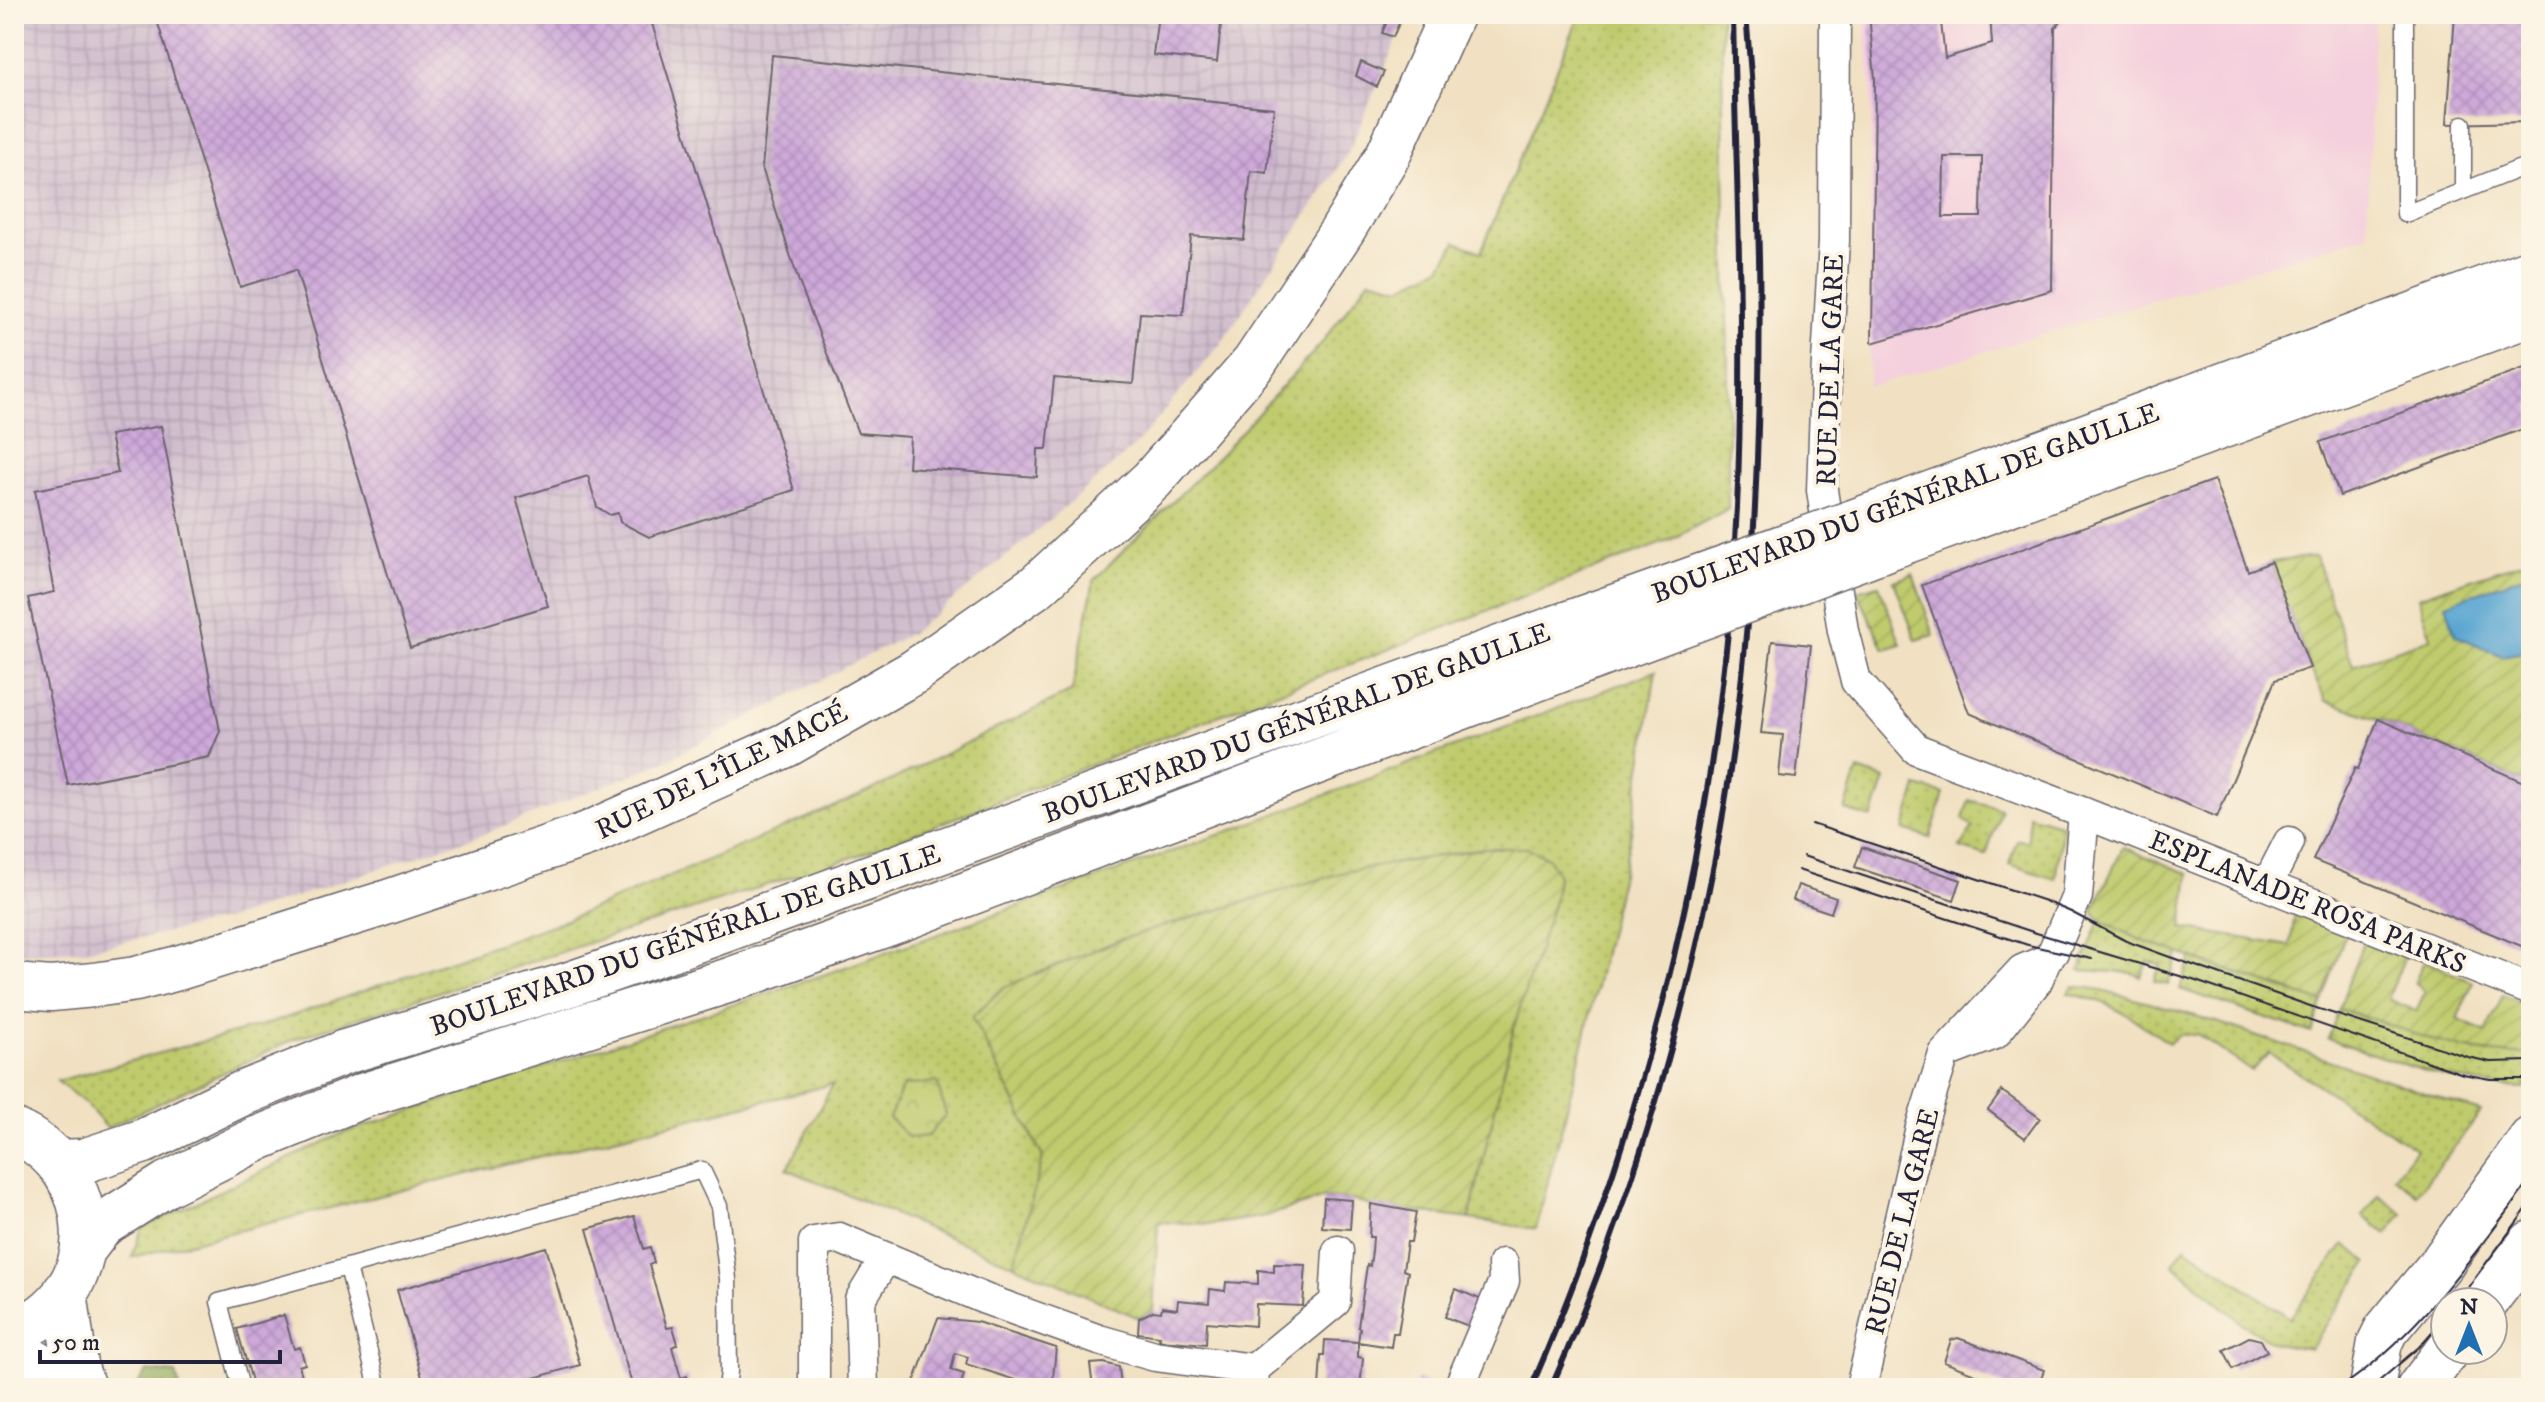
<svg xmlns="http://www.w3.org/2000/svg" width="2545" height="1402" font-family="'IM FELL DW Pica',serif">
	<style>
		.built { fill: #f4cfdd }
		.industrial { fill: url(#industrial-grid) }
		.grass { fill: url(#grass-dots); stroke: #707654; stroke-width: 2 }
		.forest { fill: url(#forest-firs); stroke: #5c684e; stroke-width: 2 }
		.park { fill: url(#park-crowns); stroke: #707654; stroke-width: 2 }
		.garden { fill: url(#garden-furrows); stroke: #707654; stroke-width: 2 }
		.water { fill: #59a5d1; stroke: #3e6486; stroke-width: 2 }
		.building { fill: url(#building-cross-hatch); fill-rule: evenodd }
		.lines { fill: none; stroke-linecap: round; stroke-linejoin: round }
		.lane-casing { stroke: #6a656a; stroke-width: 19 }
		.street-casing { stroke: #6a656a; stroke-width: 33 }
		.secondary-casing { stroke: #6a656a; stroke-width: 47 }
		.lane { stroke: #fff; stroke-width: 16 }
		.street { stroke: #fff; stroke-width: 30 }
		.secondary { stroke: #fff; stroke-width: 44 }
		.tram { stroke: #22223b; stroke-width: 2 }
		.rail { stroke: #22223b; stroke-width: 6 }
		.secondary-bridge-casing { stroke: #6a656a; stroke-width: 47; stroke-linecap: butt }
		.secondary-bridge { stroke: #fff; stroke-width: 44 }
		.labels { text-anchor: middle; stroke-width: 8; stroke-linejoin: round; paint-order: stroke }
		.street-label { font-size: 28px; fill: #22223b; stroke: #fcf5e5 }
	</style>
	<defs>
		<pattern id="industrial-grid" width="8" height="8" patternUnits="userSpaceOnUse" patternTransform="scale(2)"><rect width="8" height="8" fill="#d0bdcd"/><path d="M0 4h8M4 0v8" fill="none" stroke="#b2a2b1"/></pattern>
		<pattern id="grass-dots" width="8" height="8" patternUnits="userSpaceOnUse" patternTransform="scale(2)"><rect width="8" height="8" fill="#bfcb6d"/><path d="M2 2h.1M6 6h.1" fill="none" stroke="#a4ae5f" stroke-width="1.8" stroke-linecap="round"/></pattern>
		<pattern id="forest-firs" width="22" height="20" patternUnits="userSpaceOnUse" patternTransform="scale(2)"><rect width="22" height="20" fill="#97af60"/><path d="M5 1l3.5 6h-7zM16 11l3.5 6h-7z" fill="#7b8e50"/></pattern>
		<pattern id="park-crowns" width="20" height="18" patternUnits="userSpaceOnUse" patternTransform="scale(2)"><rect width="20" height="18" fill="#bfcb6d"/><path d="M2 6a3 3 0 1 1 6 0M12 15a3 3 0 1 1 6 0" fill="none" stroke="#a4ae5f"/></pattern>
		<pattern id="garden-furrows" width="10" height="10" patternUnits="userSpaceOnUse" patternTransform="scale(2)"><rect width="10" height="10" fill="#bfcb6d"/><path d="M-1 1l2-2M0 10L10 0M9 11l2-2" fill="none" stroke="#a4ae5f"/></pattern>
		<pattern id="building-cross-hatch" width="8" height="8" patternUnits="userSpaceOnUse" patternTransform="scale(2)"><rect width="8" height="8" fill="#cda8d9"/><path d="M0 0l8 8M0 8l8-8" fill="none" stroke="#b090bb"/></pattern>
	</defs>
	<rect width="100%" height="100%" fill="#fcf5e5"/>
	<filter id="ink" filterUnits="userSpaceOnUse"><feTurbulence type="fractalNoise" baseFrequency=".0125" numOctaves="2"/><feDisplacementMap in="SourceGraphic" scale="16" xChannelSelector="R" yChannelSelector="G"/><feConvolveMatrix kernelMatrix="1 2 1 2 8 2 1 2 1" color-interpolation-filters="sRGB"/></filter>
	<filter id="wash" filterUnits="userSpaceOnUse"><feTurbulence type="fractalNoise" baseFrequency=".006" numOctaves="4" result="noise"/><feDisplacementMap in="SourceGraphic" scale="32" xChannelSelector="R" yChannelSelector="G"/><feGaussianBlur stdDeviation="1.8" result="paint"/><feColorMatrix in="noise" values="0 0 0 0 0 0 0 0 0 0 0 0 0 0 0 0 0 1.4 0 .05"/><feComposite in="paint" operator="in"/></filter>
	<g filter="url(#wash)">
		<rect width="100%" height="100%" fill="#f1e1c2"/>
		<path class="built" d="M1864 14H2374L2367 235 1869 387 1871 91Z"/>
		<path class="industrial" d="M14 14H1408L1348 153 1222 342 1134 447 1025 541 913 632 663 762 486 833 232 918 86 950 14 953Z"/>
		<path class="grass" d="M1580 14H1721L1728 370V509L1670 540 862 854 294 1039 107 1128 86 1104 57 1081 274 1022 566 920 868 792 1072 691 1094 580 1222 453 1320 345 1370 279 1401 287 1441 267 1456 242 1481 252Z
			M1656 671 1630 839 1583 1044 1536 1229 1469 1219 1515 1023 1555 898 1558 875 1528 848H1485L1344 872 1122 939 1004 987 972 1017 1043 1157 1014 1265 787 1169 833 1084 132 1257 142 1228 341 1134 823 975 1224 833Z
			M1858 770 1885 779 1872 818 1845 810Z
			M1917 786 1944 794 1930 838 1904 830Z
			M1969 800 2001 809 1986 856 1960 848 1973 827 1963 819Z
			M2029 815 2063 825 2055 879 2009 864 2017 840 2028 841Z
			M2100 920 2143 941 2179 953 2168 985 2155 981 2160 965 2148 961 2141 977 2132 973 2080 970Z
			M2191 958 2322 1002 2312 1033 2180 989Z
			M2074 986 2102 990 2217 1022 2481 1112 2417 1194 2394 1177 2416 1149 2269 1053 2252 1071 2197 1034 2179 1035 2169 1043 2126 1014 2102 1002 2068 993Z
			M2339 1009 2487 1053H2531V1072L2525 1088C2457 1087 2393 1060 2328 1039Z
			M2379 1195 2403 1213 2387 1234 2363 1216Z
			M2344 1244 2368 1262 2310 1349 2274 1343 2243 1324 2173 1264 2185 1247 2290 1318Z"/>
		<path class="forest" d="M147 1371 176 1374 180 1388H135Z"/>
		<path class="park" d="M937 1082 946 1115 928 1136 909 1138 889 1118 903 1086Z"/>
		<path class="garden" d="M2315 556 2353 665 2431 638 2418 597 2531 559V779L2528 784 2378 719 2326 701 2310 668 2271 562Z
			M1913 574 1934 635 1916 640 1894 581Z
			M1879 585 1901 644 1884 649 1857 591Z
			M2123 847 2189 874 2182 928 2290 946 2296 907 2347 929 2322 1002 2143 941 2100 920 2093 911Z
			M1485 848H1528L1548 858 1558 875 1555 898 1515 1023 1469 1219 1371 1206 1352 1200 1324 1198 1266 1216 1214 1224 1158 1222 1153 1311 1139 1318 1014 1265 1043 1157 972 1017 1004 987 1122 939 1344 872Z
			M2365 936 2406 953 2388 999 2416 1011 2425 992 2415 982 2424 961 2473 982 2457 1019 2486 1032 2503 995 2531 1007V1053C2465 1061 2401 1025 2339 1009Z"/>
		<path class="water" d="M2531 573V651L2502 656 2455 635 2446 604Z"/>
		<g id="blocks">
			<path class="building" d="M155 14H649L794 490 649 537 620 522 618 513 610 515 597 507 588 476 516 498 548 606 410 648 296 270 240 287Z
				M809 14H851L850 20 808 16Z
				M1158 14 1222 15 1217 62 1153 55Z
				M1390 14H1403L1393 37 1382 33Z
				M1869 14H1940L1945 58 1992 44 1990 14H2077L2076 19 2064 17 2055 28 2052 290 1872 343 1875 79ZM1944 157H1982L1981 217H1943Z
				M2455 14H2530L2524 122 2447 124Z
				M772 55 1204 99V101L1274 108 1267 173 1251 171 1244 240 1191 236 1183 315 1140 313 1133 384 1054 378 1047 449H1038L1037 477 908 467 910 437 858 433 799 282 762 168Z
				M1361 62 1384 72 1377 87 1356 76Z
				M2527 367 2531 376V426L2340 496 2320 442Z
				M161 426 220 731 209 757 68 785 28 598 54 592 35 490 118 473 110 435Z
				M2214 480 2248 571 2271 562 2310 668 2275 680 2217 817 1969 713 1922 585Z
				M1772 641 1811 645 1796 778 1779 776 1783 735 1761 733Z
				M2378 719 2528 784 2531 779V950L2313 860 2355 768 2358 769Z
				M1862 847 1961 880 1954 900 1855 867Z
				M1798 885 1836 898 1831 913 1793 900Z
				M2002 1091 2040 1118 2025 1138 1988 1110Z
				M1324 1198 1352 1200 1350 1229 1322 1227Z
				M1371 1204 1416 1212 1411 1242H1407L1403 1270 1408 1272 1398 1333H1393L1391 1347 1358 1342 1360 1328 1358 1327 1367 1265 1370 1266 1372 1251 1373 1237H1369Z
				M634 1216 644 1249 650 1247 654 1263 649 1265 667 1328 673 1327 678 1344 672 1347 681 1378 687 1376 691 1388H633L587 1229Z
				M546 1247 580 1365 498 1388H425L397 1290Z
				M1274 1264 1306 1265 1303 1306 1256 1304 1255 1326 1207 1322 1206 1344 1159 1340 1160 1336 1138 1333 1139 1318 1153 1311 1161 1312 1162 1307 1177 1309 1178 1300 1209 1303 1210 1289 1225 1291 1226 1282 1258 1284V1270L1274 1272Z
				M1456 1289 1482 1300 1471 1327 1445 1317Z
				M284 1315 294 1349 300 1347 305 1364 299 1366 306 1388H254L237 1329Z
				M938 1318 977 1322 1056 1348 1052 1388H1040L966 1364 968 1357 955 1353 951 1370 964 1374 960 1388H912Z
				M2249 1337 2261 1340 2267 1351 2233 1369 2224 1350Z
				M1958 1338 2044 1370 2037 1388H2011L1944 1362 1951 1340Z
				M1325 1340 1358 1342V1357L1363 1358 1360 1388H1319L1321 1355H1324Z
				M1104 1363 1119 1367 1121 1388H1093L1090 1364Z
				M1162 1379 1204 1382 1203 1388H1162Z
				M1417 1379 1438 1388H1414Z"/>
		</g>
	</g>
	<g filter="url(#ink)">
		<use href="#blocks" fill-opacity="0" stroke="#6a656a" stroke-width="2"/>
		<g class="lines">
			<defs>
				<path id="lane" d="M2405 14V214L2531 164
					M2463 191V124
					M348 1267 378 1388
					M241 1388 219 1302 702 1170 719 1206 728 1279 729 1372 727 1388"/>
				<path id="street" d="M1835 14 1834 241 1826 380 1822 490 1843 631 1856 681 1916 749 2084 813 2531 990
					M2267 885 2289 842
					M1953 1050 1995 1034 2037 981 2046 960 2053 952 2077 896 2084 813
					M1253 1387 1254 1369 1335 1302 1338 1251
					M814 1388V1242L839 1238 985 1299 1099 1340 1155 1356 1254 1369
					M863 1388 860 1300 885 1259
					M1459 1388 1504 1281 1503 1264
					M1861 1388 1921 1127 1944 1054 2022 970 2046 960"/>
				<path id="secondary" d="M1881 512 2531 271
					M1893 546 2531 314
					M14 986 51 989 94 985 136 979 178 968 379 905 588 834 786 745 914 672 1038 585 1152 480 1254 363 1342 231 1388 155 1452 14
					M14 1131C105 1170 109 1296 14 1331
					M58 1162 83 1161 144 1141 241 1094 345 1052 570 984 708 936 1555 628
					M83 1250 102 1225 167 1184 259 1138 362 1096 727 981 901 919 1571 666
					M65 1292 75 1365 83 1388
					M2485 1302 2531 1243
					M14 1349 44 1368 64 1388
					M2372 1388 2380 1342 2386 1330 2441 1264 2531 1139
					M2419 1388 2448 1350"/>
			</defs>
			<use href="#lane" class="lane-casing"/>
			<use href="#street" class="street-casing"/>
			<use href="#secondary" class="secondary-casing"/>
			<use href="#lane" class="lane"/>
			<use href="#street" class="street"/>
			<use href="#secondary" class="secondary"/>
			<path class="tram" d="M1812 824 2045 901 2071 912 2126 941 2167 956 2313 1007 2468 1057 2490 1062 2531 1061
				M1803 856 2033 932 2190 979 2463 1074 2490 1079H2531
				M1798 870 2028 945 2092 959
				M2457 1302 2531 1203
				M2340 1388C2420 1335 2473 1254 2531 1180
				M2371 1388 2419 1347 2445 1317"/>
			<path class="rail" d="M1531 1388C1651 1111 1723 809 1737 507 1745 343 1736 178 1733 14
				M1551 1388C1625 1221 1679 1043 1714 864 1737 747 1749 626 1755 507 1763 342 1761 178 1746 14"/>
			<defs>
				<path id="secondary-bridge" d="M1555 628 1881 512
					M1571 666 1893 546"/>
			</defs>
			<use href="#secondary-bridge" class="secondary-bridge-casing"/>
			<use href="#secondary-bridge" class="secondary-bridge"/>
		</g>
	</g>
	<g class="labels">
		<g class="street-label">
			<text transform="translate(1829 370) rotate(-88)" y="10">RUE DE LA GARE</text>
			<text transform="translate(1905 502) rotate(-20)" y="10">BOULEVARD DU GÉNÉRAL DE GAULLE</text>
			<text transform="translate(1296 722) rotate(-20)" y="10">BOULEVARD DU GÉNÉRAL DE GAULLE</text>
			<text transform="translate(721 770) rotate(-26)" y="10">RUE DE L'ÎLE MACÉ</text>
			<text transform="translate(2308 901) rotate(22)" y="10">ESPLANADE ROSA PARKS</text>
			<text transform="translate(685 939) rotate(-19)" y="10">BOULEVARD DU GÉNÉRAL DE GAULLE</text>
			<text transform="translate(1901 1221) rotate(-76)" y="10">RUE DE LA GARE</text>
		</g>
	</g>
	<rect width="2545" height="1402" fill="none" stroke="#fcf5e5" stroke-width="48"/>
	<g transform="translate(2469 1326)"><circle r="38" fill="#fcf5e5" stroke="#a5a1a1" stroke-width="2"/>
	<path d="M0-6L14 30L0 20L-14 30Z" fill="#1f6fb2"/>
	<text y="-12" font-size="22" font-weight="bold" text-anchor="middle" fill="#22223b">N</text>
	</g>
	<path d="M40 1350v12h240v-12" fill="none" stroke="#22223b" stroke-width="4"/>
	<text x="52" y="1350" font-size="24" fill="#22223b" stroke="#fcf5e5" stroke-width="6" paint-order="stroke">50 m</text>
</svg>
